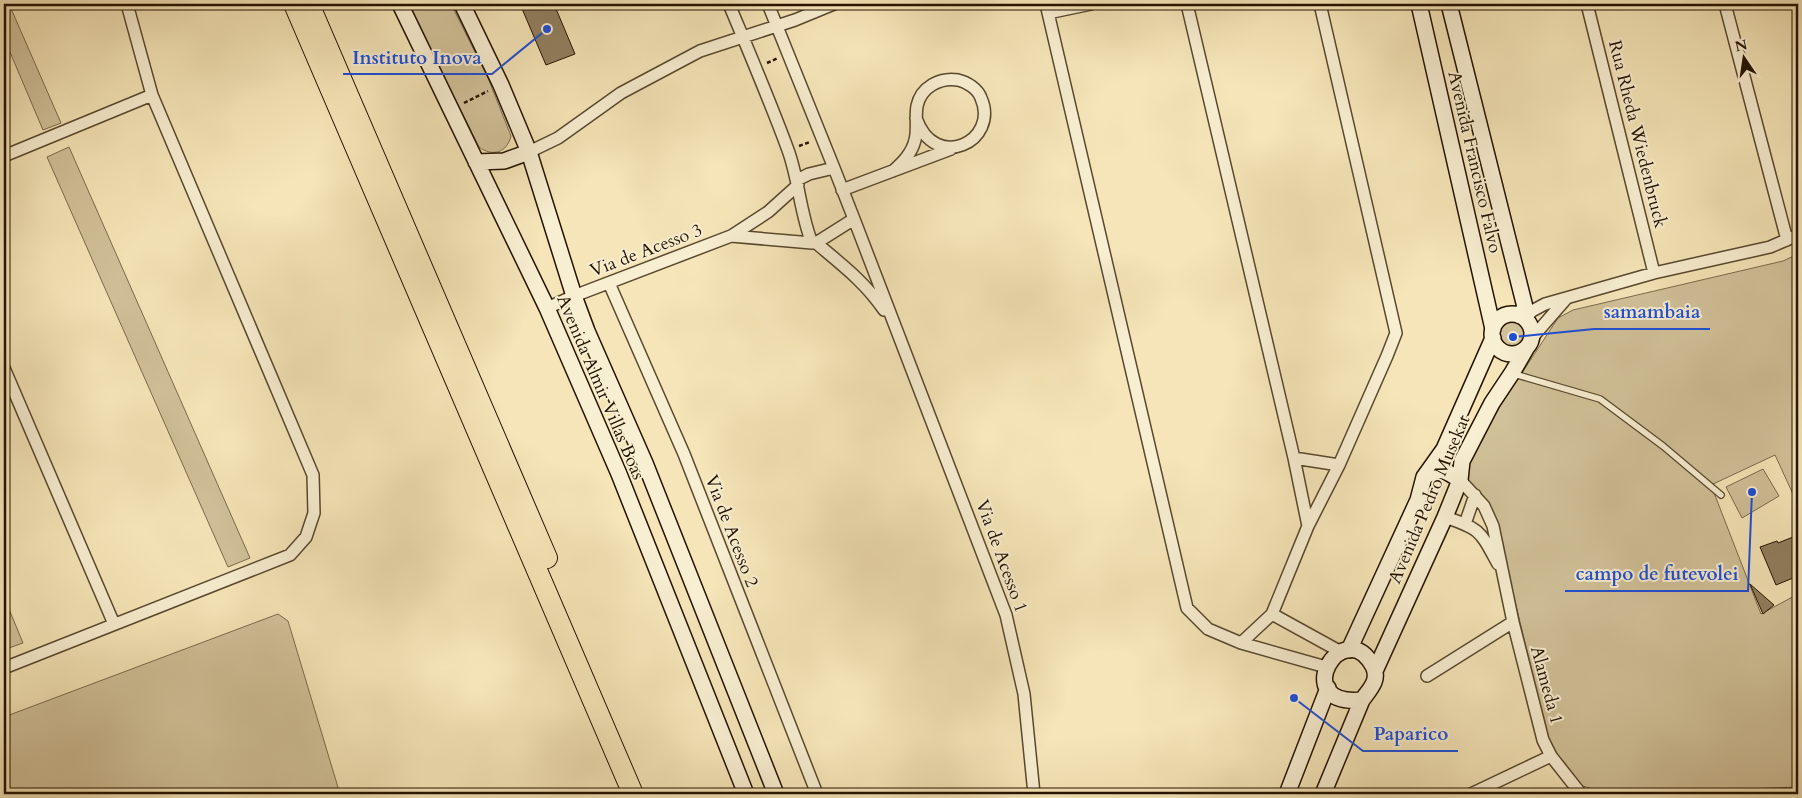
<svg xmlns="http://www.w3.org/2000/svg" width="1802" height="798" font-family="Cardo,serif">
	<style>
		.green { fill: #d1c199; stroke: #7a6a4c }
		.building { fill: #918060; stroke: #241300 }
		.lines { fill: none; stroke-linecap: round; stroke-linejoin: round }
		.lane-casing { stroke: #58482e; stroke-width: 8 }
		.street-casing { stroke: #58482e; stroke-width: 14 }
		.secondary-casing { stroke: #241300; stroke-width: 18 }
		.highway-casing { stroke: #241300; stroke-width: 22 }
		.path { stroke: #241300; stroke-width: 2.5; stroke-dasharray: 4 2.5; stroke-linecap: butt }
		.lane { stroke: #f8eed1; stroke-width: 5.5 }
		.street { stroke: #f8eed1; stroke-width: 11 }
		.secondary { stroke: #f8eed1; stroke-width: 15 }
		.highway { stroke: #f5e5b8; stroke-width: 20 }
		.labels { text-anchor: middle; stroke-width: 4; stroke-linejoin: round; paint-order: stroke }
		.street-label { font-size: 18px; fill: #241300; stroke: #f8eed1 }
		.leader { fill: none; stroke: #1d4ed8; stroke-width: 2 }
		.callout-dot { fill: #1d4ed8; stroke: #f8eed1; stroke-width: 2 }
		.callout-label { font-size: 19px; text-anchor: middle; font-weight: bold; fill: #1d4ed8; stroke: #f8eed1; stroke-width: 4; stroke-linejoin: round; paint-order: stroke }
	</style>
	<rect width="100%" height="100%" fill="#f5e5b8"/>
	<filter id="stains"><feTurbulence type="fractalNoise" baseFrequency=".004" numOctaves="4"/><feColorMatrix values="0 0 0 0 .2 0 0 0 0 .09 0 0 0 0 .02 0 0 0 .5 -.17"/></filter>
	<radialGradient id="worn" r=".72"><stop offset=".6" stop-color="#630" stop-opacity="0"/><stop offset="1" stop-color="#630" stop-opacity=".3"/></radialGradient>
	<path class="green" d="M4 4H9L61 123 43 130 4 38Z
		M408 4H451L488 78 511 136C507 153 492 157 479 147Z
		M69 147 250 558 228 567 47 157Z
		M1798 254V505L1775 455 1711 485 1761 614 1798 594V787L1620 794 1605 793 1577 784 1554 752 1547 733 1498 532 1464 480 1466 467 1497 411 1558 318 1573 310 1783 261Z
		M1499 335a14 14 0 1 1 28 0a14 14 0 1 1-28 0Z
		M1763 469 1779 496 1742 518 1726 487Z
		M4 597 23 643 6 649 4 644Z
		M278 614 288 621 340 794H4V717Z"/>
	<path class="building" d="M520 4H554L575 54 546 65Z
		M1798 535V576L1776 585 1760 547 1777 541 1778 543Z
		M1750 584 1774 605 1763 614Z"/>
	<g class="lines">
		<defs>
			<path id="lane" d="M1514 374 1600 399 1663 446 1721 495"/>
			<path id="street" d="M729 4C749 52 770 101 788 150 799 180 800 213 812 243H816L854 219 834 168 809 174 797 180
				M768 4 834 168
				M1046 4 1187 608 1208 629 1241 643 1326 667
				M1187 4 1294 458 1308 526
				M1587 4 1654 273
				M1725 4 1787 240
				M1048 13 1091 4
				M529 152 558 138 621 93 700 51 795 20 834 4
				M4 156 152 95
				M893 171C903 162 912 153 915 140 918 129 915 117 917 106 921 87 940 77 958 80 967 82 978 89 981 98 1000 141 935 173 916 118
				M842 190 951 149
				M854 219 1006 615 1024 694 1034 794
				M731 236 812 243
				M816 243C841 264 865 282 884 310
				M609 283 684 454 817 794
				M547 308 574 296 731 236 768 212 798 185
				M1525 319 1532 311 1545 304 1654 273 1770 247 1798 235
				M1532 338 1566 299
				M4 368 114 624
				M1294 458 1339 465
				M1460 480 1484 506 1493 526 1513 622 1543 740 1551 756 1581 794
				M1445 517C1481 529 1480 531 1498 564
				M1465 524 1475 495
				M1272 614 1341 652
				M1241 643 1272 614 1308 526 1339 465 1387 356 1396 333 1320 4
				M4 668 290 555 306 537 314 513 313 475 152 95 127 4
				M1427 676 1513 622
				M1471 794 1551 756"/>
			<path id="secondary" d="M400 4 547 308 619 474 746 794
				M462 4 501 85 529 152 574 296 587 331 645 463 776 794
				M1419 4 1493 329
				M1449 4 1525 307 1520 316
				M476 162 504 161 529 152
				M1492 334a20 20 0 1 1 40 0a20 20 0 1 1-40 0Z
				M1424 477C1442 466 1444 470 1460 480
				M1349 650 1418 500 1424 477 1444 449 1493 338
				M1375 671 1445 517 1460 480 1462 461 1492 403 1512 373 1527 347
				M1287 794 1328 688
				M1323 794 1362 700C1370 689 1380 680 1373 666 1343 612 1287 707 1362 700"/>
			<path id="highway" d="M294 4 633 794
				M309 4 547 558"/>
		</defs>
		<use href="#lane" class="lane-casing"/>
		<use href="#street" class="street-casing"/>
		<use href="#secondary" class="secondary-casing"/>
		<use href="#highway" class="highway-casing"/>
		<path class="path" d="M767 63 778 58
			M464 103 488 91
			M799 146 810 142"/>
		<use href="#lane" class="lane"/>
		<use href="#street" class="street"/>
		<use href="#secondary" class="secondary"/>
		<use href="#highway" class="highway"/>
	</g>
	<g class="labels">
		<g class="street-label">
			<text transform="translate(1638 134) rotate(76)" y="6">Rua Rheda Wiedenbruck</text>
			<text transform="translate(1475 162) rotate(77)" y="6">Avenida Francisco Falvo</text>
			<text transform="translate(646 250) rotate(-21)" y="6">Via de Acesso 3</text>
			<text transform="translate(601 387) rotate(67)" y="6">Avenida Almir Villas Boas</text>
			<text transform="translate(1429 499) rotate(-67)" y="6">Avenida Pedro Musekat</text>
			<text transform="translate(732 531) rotate(69)" y="6">Via de Acesso 2</text>
			<text transform="translate(1002 556) rotate(70)" y="6">Via de Acesso 1</text>
			<text transform="translate(1547 685) rotate(75)" y="6">Alameda 1</text>
		</g>
	</g>
	<path class="leader" d="M547 29L492 74H343M1513 337L1594 329H1710M1752 492L1748 591H1565M1294 698L1363 751H1458"/>
	<g class="callout-dot">
		<circle cx="547" cy="29" r="5"/>
		<circle cx="1513" cy="337" r="5"/>
		<circle cx="1752" cy="492" r="5"/>
		<circle cx="1294" cy="698" r="5"/>
	</g>
	<g class="callout-label">
		<text x="417" y="64">Instituto Inova</text>
		<text x="1652" y="318">samambaia</text>
		<text x="1657" y="580">campo de futevolei</text>
		<text x="1411" y="740">Paparico</text>
	</g>
	<rect width="1802" height="798" fill="none" stroke="#f5e5b8" stroke-width="20"/>
	<rect x="5" y="5" width="1792" height="788" fill="none" stroke="#241300" stroke-width="2.5"/>
	<rect x="10" y="10" width="1782" height="778" fill="none" stroke="#241300"/>
	<g transform="translate(1744 58) rotate(347)" stroke="#f8eed1" stroke-width="4" paint-order="stroke">
	<path d="M0-4L9 19L0 12L-9 19Z" fill="#241300"/>
	<text y="-8" font-size="14" font-weight="bold" text-anchor="middle" fill="#241300">N</text>
	</g>
	<rect width="100%" height="100%" filter="url(#stains)"/>
	<rect width="100%" height="100%" fill="url(#worn)"/>
</svg>
